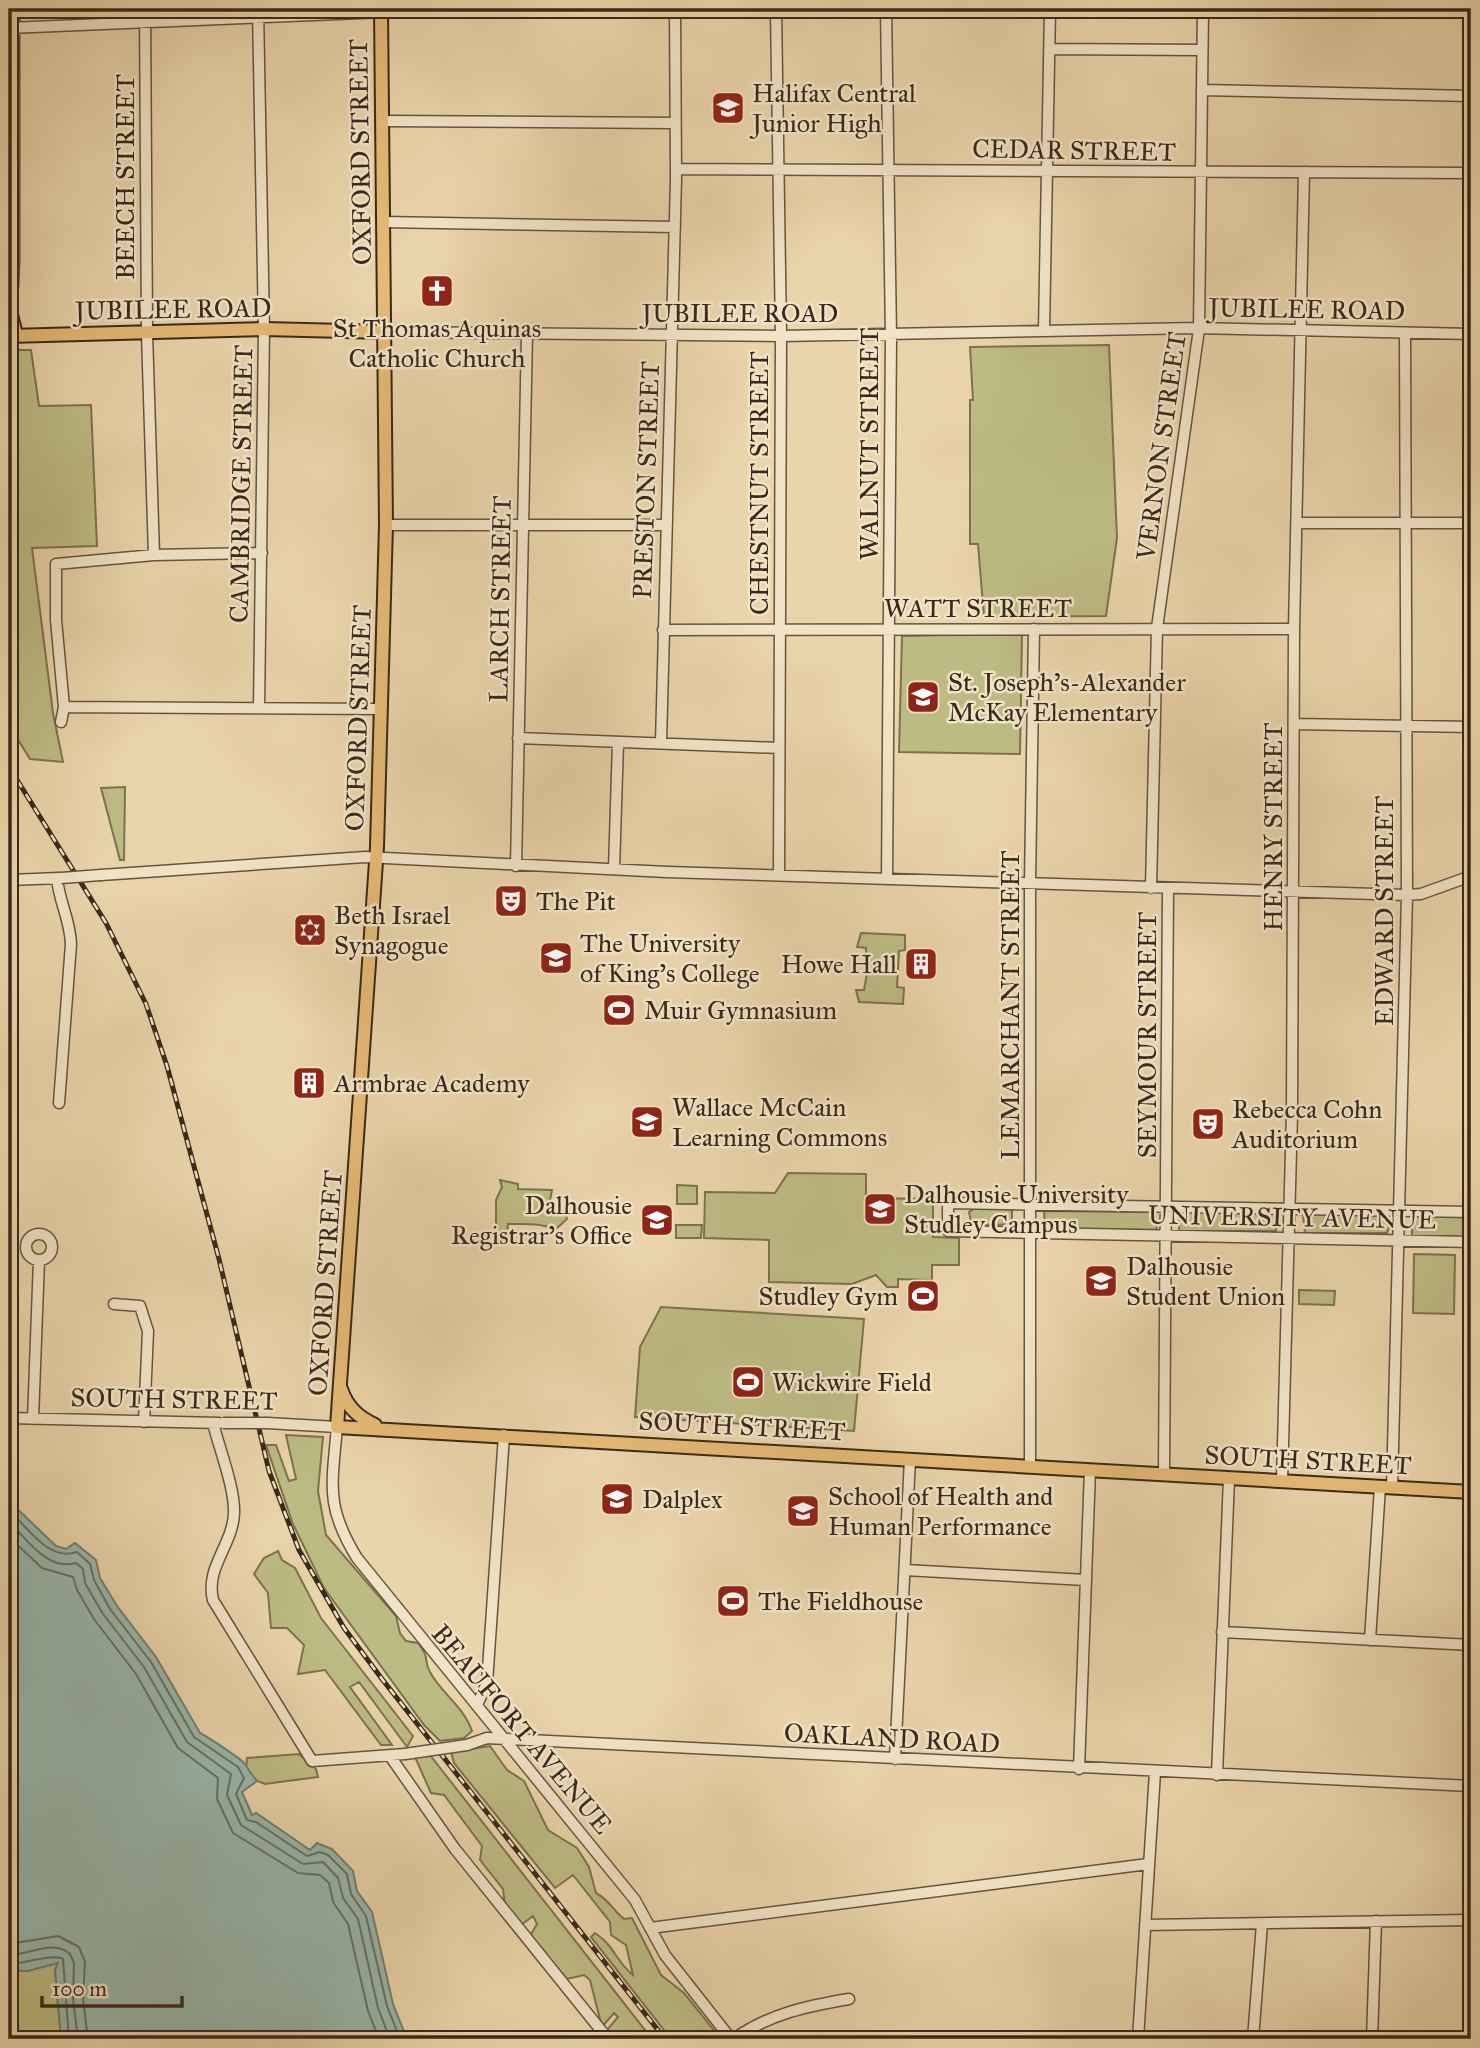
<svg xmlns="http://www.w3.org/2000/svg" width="1480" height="2048" font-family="'IM FELL Great Primer',serif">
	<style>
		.green { fill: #bdbb84; stroke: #7c724f; stroke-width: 2 }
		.water { fill: #98b8ac; stroke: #727f72; stroke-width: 2 }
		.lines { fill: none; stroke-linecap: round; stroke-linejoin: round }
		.shore { stroke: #697063; stroke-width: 2 }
		.minor-casing { stroke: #66543e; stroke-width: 13 }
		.major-casing { stroke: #3a291a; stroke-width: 16 }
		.minor { stroke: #f1e3c8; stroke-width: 10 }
		.major { stroke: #e5ba76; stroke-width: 12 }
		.rail-casing { stroke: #3a291a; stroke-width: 5 }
		.rail { stroke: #f1e3c8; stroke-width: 2.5; stroke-dasharray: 8; stroke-linecap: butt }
		.minor-bridge-casing { stroke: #66543e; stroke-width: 13; stroke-linecap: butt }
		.minor-bridge { stroke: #f1e3c8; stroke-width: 10 }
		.labels { text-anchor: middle; stroke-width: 5; stroke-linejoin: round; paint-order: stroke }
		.poi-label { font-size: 26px; fill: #3a291a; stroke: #f1e3c8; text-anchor: start }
		.street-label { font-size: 26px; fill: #3a291a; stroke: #f1e3c8 }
	</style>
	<rect width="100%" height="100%" fill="#ead4ab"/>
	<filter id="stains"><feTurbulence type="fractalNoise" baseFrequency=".00286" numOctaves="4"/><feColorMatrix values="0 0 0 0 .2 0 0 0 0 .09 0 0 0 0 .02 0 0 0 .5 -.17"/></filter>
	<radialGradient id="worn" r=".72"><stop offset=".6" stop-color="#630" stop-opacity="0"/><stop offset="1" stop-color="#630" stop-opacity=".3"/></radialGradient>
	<path class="green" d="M1109 345 1117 538 1106 616 984 617 978 544H970V400H973L970 347Z
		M9 350H31L39 406 91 405 97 546 32 548 53 713 63 762 30 759 9 725V404L14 403Z
		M1022 633 1020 754 899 752 902 636Z
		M125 787 124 860H120L101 788Z
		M861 933 905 935V950L899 951 897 987 904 988 903 1004 859 1002 856 990H864L867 973 866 948 857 947Z
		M788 1173 866 1174V1198L933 1199V1237L959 1238V1265H932V1280L898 1279V1287H887L876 1275 852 1284 769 1282V1240L704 1238 705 1192 775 1193Z
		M500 1180 518 1184V1189L552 1190 549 1205 553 1208H564L567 1219 556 1229C535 1223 530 1224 508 1224L507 1232H496V1200L502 1187Z
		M677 1185 697 1186V1204H677Z
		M974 1209H1009L1012 1211V1224L972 1226 969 1212Z
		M1044 1211 1155 1212 1157 1227 1155 1230 1045 1229Z
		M1180 1211 1277 1212 1276 1231H1179Z
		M1305 1213 1388 1214 1390 1224 1387 1233H1305L1303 1216Z
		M1412 1215 1471 1216V1237L1412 1236Z
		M676 1225H702L701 1238H676Z
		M1414 1254 1455 1255 1454 1314 1413 1313Z
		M1299 1290 1335 1291 1334 1305 1299 1304Z
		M661 1307 864 1319 854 1431 635 1417 640 1347Z
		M286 1435 323 1437 318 1491 326 1535 396 1616 400 1633 406 1641 418 1643C431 1659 423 1661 430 1672 441 1693 464 1707 472 1731L464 1738 440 1741 424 1725 324 1588 293 1524 266 1445H276L289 1481 296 1479Z
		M278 1551 282 1560 295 1568 321 1618 413 1736 407 1747 359 1682 350 1687 392 1745H381L325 1670 298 1674 304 1645 287 1628H271L268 1593 254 1574 264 1558Z
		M490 1746 507 1770 524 1781 548 1830 577 1848 589 1867 596 1893C609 1900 613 1910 624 1919L632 1918 661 1975 684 1993 721 2039H671L591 1937 595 1933C616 1947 615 1961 633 1975L626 1945 611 1935 610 1922 573 1875 555 1888 454 1763 451 1752Z
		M299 1754 316 1769 318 1777 265 1784 257 1781 246 1769 247 1758Z
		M430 1755 652 2039H612L606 2031 618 2017 614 2013 602 2027 590 1980 584 1975 567 1979 530 1936 537 1924 533 1916 521 1925 505 1905 503 1889 480 1860 482 1846 444 1795 431 1793 415 1757Z
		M55 1962 58 1964 55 1970 61 2039H9V1970L28 1971Z"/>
	<path class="water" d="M9 1501 56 1546 66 1549 75 1543 96 1560 100 1578 117 1606 156 1657 200 1733C205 1735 238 1757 243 1762 248 1767 251 1775 257 1781L242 1792 252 1815 256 1813 310 1850 317 1843 332 1849 353 1871 357 1891 372 1912 393 2004 407 2039H61L55 1970 58 1963 28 1971 9 1970Z"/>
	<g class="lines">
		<path class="shore" d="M9 1510C28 1528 49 1562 77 1552L90 1564 94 1580 110 1609 151 1662 194 1737 238 1767 244 1778 236 1794 247 1820 256 1822 307 1856 320 1852 328 1855 347 1874 351 1894 366 1916 387 2006 400 2039
			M9 1522C28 1540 47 1571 76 1563L83 1569 85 1583 103 1614 144 1667 187 1742 231 1774 227 1795 241 1825 303 1864 323 1862 338 1878 343 1898 358 1919 378 2008 390 2039
			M9 1537 42 1568 73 1577 77 1590 94 1619 136 1674 178 1748 218 1778 217 1799 233 1833 298 1873 320 1875 329 1883 333 1902 348 1924 368 2011 379 2039
			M9 1944 58 1936 79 1947 85 1962 83 2000 88 2039
			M9 1955C28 1955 54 1939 70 1954L74 1963 73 1999 78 2039
			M9 1964C23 1964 54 1953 63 1959L69 2039"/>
		<defs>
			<path id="minor" d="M145 9 147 334 154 555
				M258 9 264 329 259 708
				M776 9 781 336 779 874
				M886 9 891 336 887 879
				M9 28 384 12 647 9
				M1049 49 1202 50
				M1203 90 1471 96
				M383 121 675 123
				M676 169 1471 173
				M384 222 675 227
				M9 294 13 286 14 261V9
				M1044 330 1050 9
				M386 332 781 336 1196 328 1471 334
				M1297 523H1471
				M386 525H666
				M663 630 1294 629
				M64 707 381 709
				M61 722 64 707 56 620V564L154 555 262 553
				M1294 724 1471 727
				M518 738 779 748
				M661 743 676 179 675 9
				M516 866 527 334
				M614 869 618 742
				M101 875 365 857 667 872 1407 895 1421 894 1471 876
				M57 878C59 902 70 919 71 944L59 1103
				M9 880 60 878
				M1151 888 1157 628 1199 329 1203 9
				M1471 1212 948 1203V1231L1471 1242
				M26 1247a13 13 0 1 1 26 0a13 13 0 1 1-26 0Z
				M114 1304 140 1306 148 1331 144 1422
				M9 1418 219 1423
				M33 1419 39 1260
				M213 1423C219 1448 235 1488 234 1513 233 1545 205 1567 213 1600L312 1761 405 1754
				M267 1423 337 1427C332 1485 325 1506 357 1558L635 1900 665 1955 731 2039
				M1030 1466V883L1034 629
				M1164 1474 1168 889
				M1282 1481 1292 1114 1294 629 1304 172
				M1392 1488 1407 895 1405 334
				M905 1570 1086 1580
				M1222 1632 1471 1645
				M1370 1640 1380 1487
				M477 1705 487 1683 504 1435
				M467 1745 487 1738 1471 1786
				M390 1756 455 1849 608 2039
				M895 1759 910 1459
				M1079 1769 1090 1470
				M1217 1775 1229 1478
				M1145 1925 1471 1920
				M650 1928 1148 1864
				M734 2039C769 2014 807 2006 849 1999
				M1138 2039 1155 1772
				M1253 2039 1262 1924
				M1372 2039 1376 1921"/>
			<path id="major" d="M381 9 386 525 377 847 337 1427 1471 1492
				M9 306 16 335
				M9 336 264 329 386 332
				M341 1389C347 1407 358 1417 375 1425"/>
		</defs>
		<use href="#minor" class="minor-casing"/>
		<use href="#major" class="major-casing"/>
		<use href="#minor" class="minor"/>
		<use href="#major" class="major"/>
		<defs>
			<path id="rail" d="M9 767 106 923 146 1004 167 1066 219 1259 269 1471 299 1550 344 1628 382 1679 665 2039"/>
		</defs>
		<use href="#rail" class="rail-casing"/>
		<use href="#rail" class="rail"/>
		<defs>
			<path id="minor-bridge" d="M61 878 101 875
				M223 1423H267
				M405 1754 467 1745"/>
		</defs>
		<use href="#minor-bridge" class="minor-bridge-casing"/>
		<use href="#minor-bridge" class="minor-bridge"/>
	</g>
	<defs>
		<symbol id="school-square" viewBox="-11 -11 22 22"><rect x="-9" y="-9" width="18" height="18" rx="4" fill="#8f2418" stroke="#f1e3c8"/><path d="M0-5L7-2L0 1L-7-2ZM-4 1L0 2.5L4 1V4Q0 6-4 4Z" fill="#fff"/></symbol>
		<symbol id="church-square" viewBox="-11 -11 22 22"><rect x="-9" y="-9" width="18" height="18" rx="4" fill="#8f2418" stroke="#f1e3c8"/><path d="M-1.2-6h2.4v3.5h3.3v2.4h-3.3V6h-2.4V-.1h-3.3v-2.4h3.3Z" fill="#fff"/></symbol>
		<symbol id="theatre-square" viewBox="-11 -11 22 22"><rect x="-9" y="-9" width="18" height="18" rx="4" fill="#8f2418" stroke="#f1e3c8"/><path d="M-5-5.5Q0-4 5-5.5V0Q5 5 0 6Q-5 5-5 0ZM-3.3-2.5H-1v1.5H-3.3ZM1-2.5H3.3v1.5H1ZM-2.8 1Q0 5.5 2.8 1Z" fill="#fff"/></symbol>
		<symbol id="synagogue-square" viewBox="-11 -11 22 22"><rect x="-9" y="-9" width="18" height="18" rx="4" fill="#8f2418" stroke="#f1e3c8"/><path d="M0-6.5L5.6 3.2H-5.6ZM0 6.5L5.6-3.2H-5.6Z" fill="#fff"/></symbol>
		<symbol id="university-square" viewBox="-11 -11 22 22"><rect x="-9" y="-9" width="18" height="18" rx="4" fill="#8f2418" stroke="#f1e3c8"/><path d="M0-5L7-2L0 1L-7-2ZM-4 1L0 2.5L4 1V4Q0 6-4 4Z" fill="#fff"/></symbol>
		<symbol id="building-square" viewBox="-11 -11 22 22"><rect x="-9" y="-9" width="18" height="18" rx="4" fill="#8f2418" stroke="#f1e3c8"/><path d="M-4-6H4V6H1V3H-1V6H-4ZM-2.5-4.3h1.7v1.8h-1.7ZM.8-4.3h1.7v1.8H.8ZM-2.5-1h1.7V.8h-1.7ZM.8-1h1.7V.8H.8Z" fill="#fff"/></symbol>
		<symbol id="stadium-square" viewBox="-11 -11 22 22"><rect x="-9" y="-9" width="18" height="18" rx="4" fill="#8f2418" stroke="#f1e3c8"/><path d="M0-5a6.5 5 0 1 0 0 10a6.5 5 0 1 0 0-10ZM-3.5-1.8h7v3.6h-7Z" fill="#fff"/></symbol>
	</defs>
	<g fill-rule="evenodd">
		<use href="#school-square" x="709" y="89" width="38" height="38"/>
		<use href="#church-square" x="418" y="272" width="38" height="38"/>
		<use href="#school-square" x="904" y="678" width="38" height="38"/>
		<use href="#theatre-square" x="492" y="882" width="38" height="38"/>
		<use href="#synagogue-square" x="291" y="911" width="38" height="38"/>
		<use href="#university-square" x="537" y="939" width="38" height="38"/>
		<use href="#building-square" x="902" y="945" width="38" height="38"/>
		<use href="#stadium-square" x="600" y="991" width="38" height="38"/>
		<use href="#building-square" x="290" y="1064" width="38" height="38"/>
		<use href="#university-square" x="628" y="1103" width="38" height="38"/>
		<use href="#theatre-square" x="1189" y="1105" width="38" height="38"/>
		<use href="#university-square" x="861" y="1190" width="38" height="38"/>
		<use href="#university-square" x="638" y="1201" width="38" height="38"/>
		<use href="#university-square" x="1082" y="1262" width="38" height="38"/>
		<use href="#stadium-square" x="904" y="1277" width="38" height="38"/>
		<use href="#stadium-square" x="729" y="1363" width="38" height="38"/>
		<use href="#university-square" x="598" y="1480" width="38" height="38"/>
		<use href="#university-square" x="784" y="1492" width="38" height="38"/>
		<use href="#stadium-square" x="714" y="1582" width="38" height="38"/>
	</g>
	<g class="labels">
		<g class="poi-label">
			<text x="752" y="102">Halifax Central<tspan x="752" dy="30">Junior High</tspan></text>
			<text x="437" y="337" text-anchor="middle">St Thomas Aquinas<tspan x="437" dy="30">Catholic Church</tspan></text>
			<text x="948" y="691">St. Joseph's-Alexander<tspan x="948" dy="30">McKay Elementary</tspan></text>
			<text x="536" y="910">The Pit</text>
			<text x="334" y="924">Beth Israel<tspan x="334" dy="30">Synagogue</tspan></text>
			<text x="580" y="952">The University<tspan x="580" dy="30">of King's College</tspan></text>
			<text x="897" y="973" text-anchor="end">Howe Hall</text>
			<text x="644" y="1019">Muir Gymnasium</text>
			<text x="334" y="1092">Armbrae Academy</text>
			<text x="672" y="1116">Wallace McCain<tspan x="672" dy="30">Learning Commons</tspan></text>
			<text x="1232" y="1118">Rebecca Cohn<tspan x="1232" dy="30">Auditorium</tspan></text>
			<text x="904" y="1203">Dalhousie University<tspan x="904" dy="30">Studley Campus</tspan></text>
			<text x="632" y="1214" text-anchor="end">Dalhousie<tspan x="632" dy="30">Registrar's Office</tspan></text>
			<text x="1126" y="1275">Dalhousie<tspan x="1126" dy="30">Student Union</tspan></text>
			<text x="898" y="1305" text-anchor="end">Studley Gym</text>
			<text x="772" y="1391">Wickwire Field</text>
			<text x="828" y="1505">School of Health and<tspan x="828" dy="30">Human Performance</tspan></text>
			<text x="642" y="1508">Dalplex</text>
			<text x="758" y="1610">The Fieldhouse</text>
		</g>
		<g class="street-label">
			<text transform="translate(1074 150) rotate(1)" y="9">CEDAR STREET</text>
			<text transform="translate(360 152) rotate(-91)" y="9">OXFORD STREET</text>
			<text transform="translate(125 177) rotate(-90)" y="9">BEECH STREET</text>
			<text transform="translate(173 309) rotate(-1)" y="9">JUBILEE ROAD</text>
			<text transform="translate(1307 309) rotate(1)" y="9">JUBILEE ROAD</text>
			<text x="740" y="322">JUBILEE ROAD</text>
			<text transform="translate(869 444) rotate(-90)" y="9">WALNUT STREET</text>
			<text transform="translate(1161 446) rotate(-82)" y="9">VERNON STREET</text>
			<text transform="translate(646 480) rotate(-88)" y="9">PRESTON STREET</text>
			<text transform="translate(759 483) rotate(-90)" y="9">CHESTNUT STREET</text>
			<text transform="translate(241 484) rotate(-89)" y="9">CAMBRIDGE STREET</text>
			<text transform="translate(500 599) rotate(-89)" y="9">LARCH STREET</text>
			<text x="978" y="617">WATT STREET</text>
			<text transform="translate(358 718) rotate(-88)" y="9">OXFORD STREET</text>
			<text transform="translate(1273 827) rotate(-90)" y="9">HENRY STREET</text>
			<text transform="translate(1384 911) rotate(-90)" y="9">EDWARD STREET</text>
			<text transform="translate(1010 1005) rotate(-90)" y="9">LEMARCHANT STREET</text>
			<text transform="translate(1147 1035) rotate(-90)" y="9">SEYMOUR STREET</text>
			<text transform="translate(1292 1217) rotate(1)" y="9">UNIVERSITY AVENUE</text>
			<text transform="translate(325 1283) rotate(-86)" y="9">OXFORD STREET</text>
			<text transform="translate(174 1399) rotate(1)" y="9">SOUTH STREET</text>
			<text transform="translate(742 1426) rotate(3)" y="9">SOUTH STREET</text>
			<text transform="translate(1308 1460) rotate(3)" y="9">SOUTH STREET</text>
			<text transform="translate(522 1729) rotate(50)" y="9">BEAUFORT AVENUE</text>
			<text transform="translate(892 1738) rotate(3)" y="9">OAKLAND ROAD</text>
		</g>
	</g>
	<rect width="1480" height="2048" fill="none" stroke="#ead4ab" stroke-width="35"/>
	<rect x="10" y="10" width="1459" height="2027" fill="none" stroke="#3a291a" stroke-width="3.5"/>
	<rect x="18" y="18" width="1445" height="2013" fill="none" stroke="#3a291a" stroke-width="2"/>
	<path d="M42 1996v10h140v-10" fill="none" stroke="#3a291a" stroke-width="3.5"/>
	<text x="52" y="1996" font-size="21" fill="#3a291a" stroke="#f1e3c8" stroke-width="5" paint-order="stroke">100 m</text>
	<rect width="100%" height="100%" filter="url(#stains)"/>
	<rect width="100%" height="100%" fill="url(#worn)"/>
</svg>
